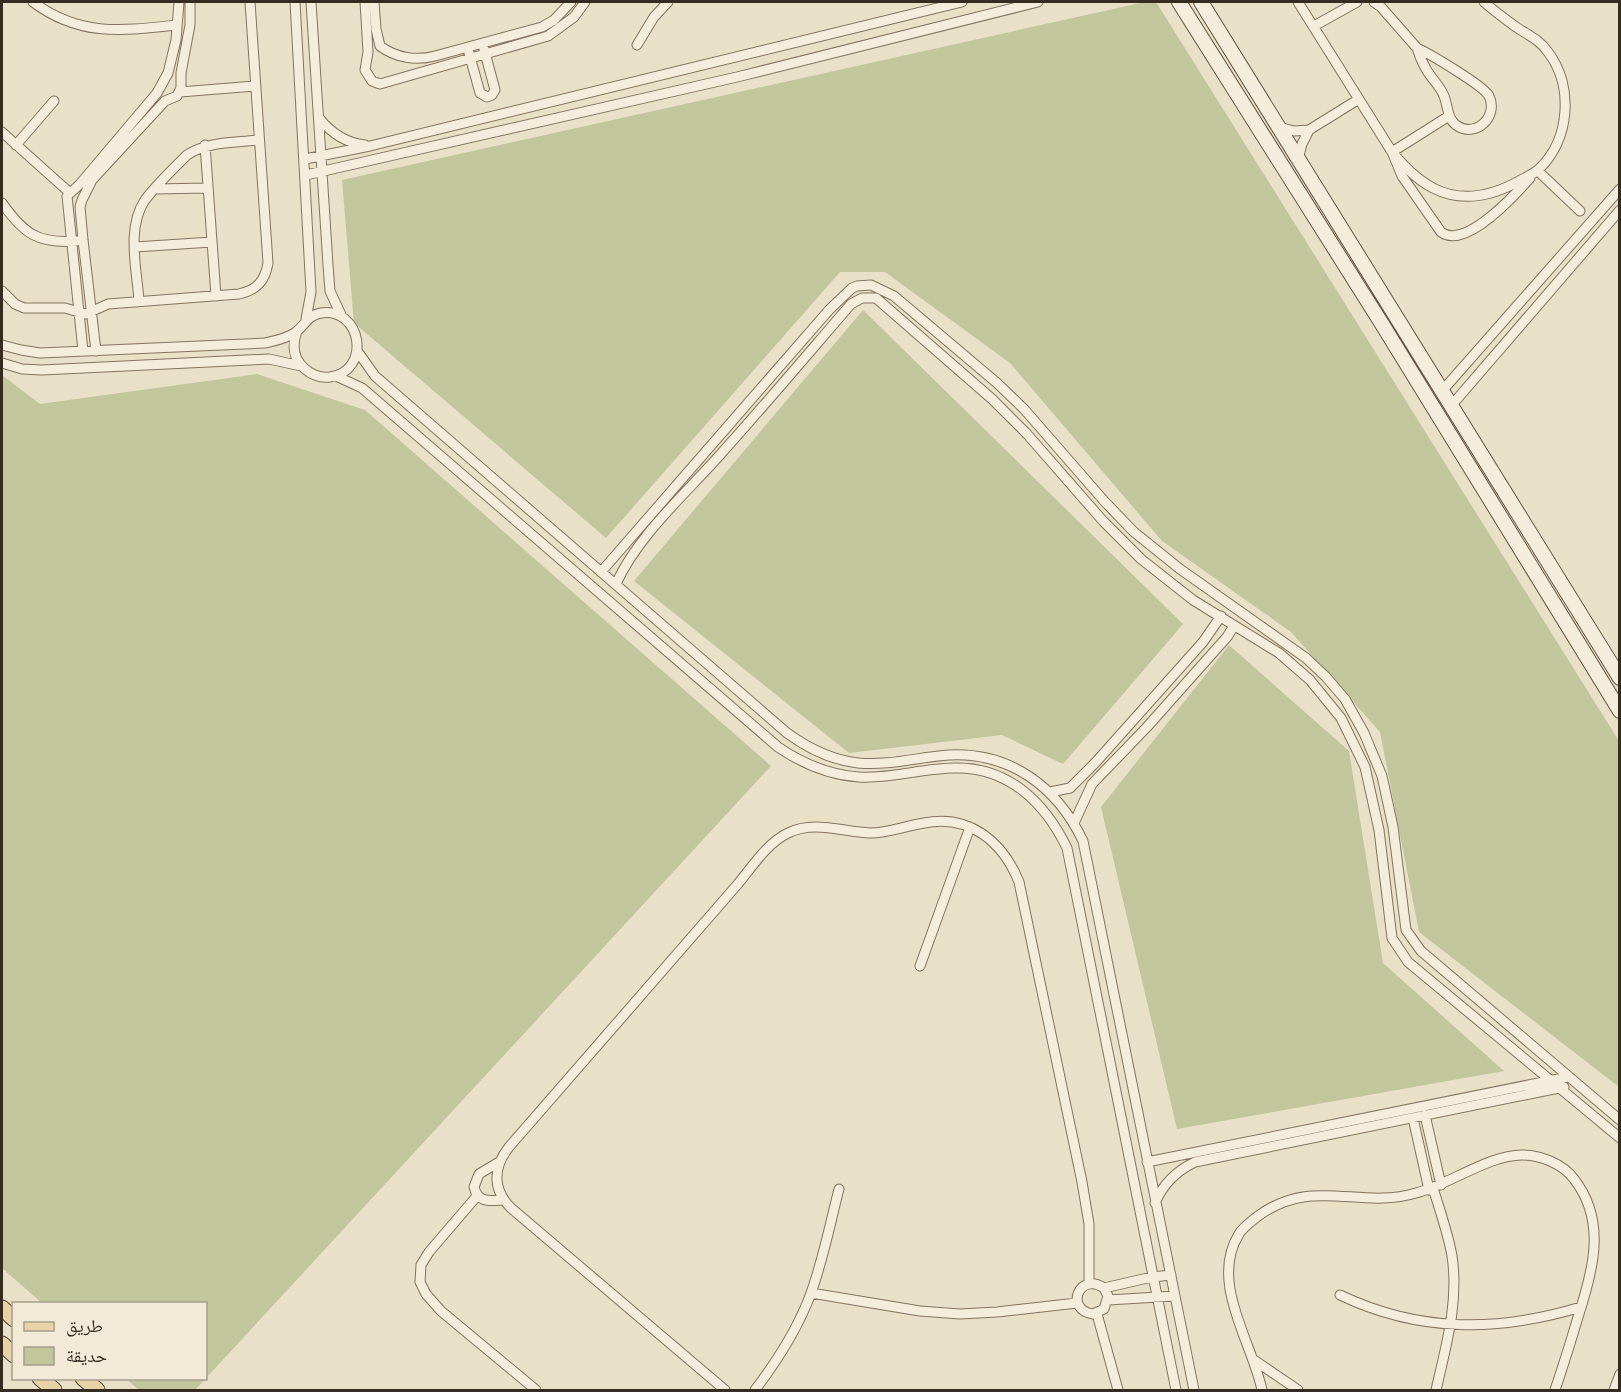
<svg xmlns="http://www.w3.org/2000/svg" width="1621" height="1392" font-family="Lora,'Noto Naskh Arabic',serif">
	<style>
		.green { fill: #c1c69d }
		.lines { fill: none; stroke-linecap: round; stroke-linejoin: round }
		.street-casing { stroke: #83735f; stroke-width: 11 }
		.secondary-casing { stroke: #655442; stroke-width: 16 }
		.primary-casing { stroke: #524133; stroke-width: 17 }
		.street { stroke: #f5eddb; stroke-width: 9 }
		.secondary { stroke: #f5eddb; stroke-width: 14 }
		.primary { stroke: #e7d3a5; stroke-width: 15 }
	</style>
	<rect width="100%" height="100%" fill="#e9e0c8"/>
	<path class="green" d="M1145 2H1156L1619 741V1087L1419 932 1380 732 1291 632 1162 541 1010 363 885 272H840L606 538 354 323 342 180Z
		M863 310 1183 624 1063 764 1002 735 849 753 634 581Z
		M257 374 365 410 771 766 195 1390H139L126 1379 206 1378V1304L42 1303 2 1268V375L40 404Z
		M1229 645 1349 751 1383 963 1504 1071 1177 1129 1101 807Z"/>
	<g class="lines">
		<defs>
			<path id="street" d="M33 2C80 37 122 31 177 25
				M295 2 311 292 306 319
				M311 2 328 265 330 291 342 317
				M365 2 368 52 365 70 372 81 380 84 548 36 574 17 585 2
				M374 2 376 29 380 46C396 58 416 61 435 56L542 27 554 20 571 2
				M1298 2 1392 152C1404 166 1416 179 1433 188 1462 203 1492 196 1519 181 1526 177 1534 174 1539 169 1570 140 1574 86 1548 52 1540 40 1528 35 1516 27 1505 19 1494 11 1484 2
				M1374 2 1381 7 1417 48
				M1314 26 1357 2
				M637 45 654 17 668 2
				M1417 48C1430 54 1484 86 1489 96 1499 117 1475 139 1456 125 1447 118 1448 106 1444 96 1440 86 1431 78 1426 69 1422 62 1419 55 1417 48Z
				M469 53 480 93 487 97 492 95 495 90 484 49
				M180 92 255 86
				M1449 116 1392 152 1402 176 1441 232C1465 250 1515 195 1530 178
				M319 118C331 133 346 143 365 145
				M1279 127 1294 131 1309 130
				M2 132 69 192
				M16 145 54 101
				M205 145 216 296
				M305 159 370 146 962 2
				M1298 159 1302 144 1309 130 1359 99
				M1538 171 1580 211
				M306 175 737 77 1038 2
				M154 189 208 188
				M2 203C24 234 38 244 77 241
				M135 247 212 242
				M2 291 15 304 24 308H65L86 314 108 304 239 294C257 290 265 281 268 263L250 2
				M139 301C137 270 126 228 145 200 157 184 173 169 187 155 208 141 235 143 259 140
				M2 345 21 350 40 353 265 343C275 341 288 338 296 332 305 325 308 315 321 313 362 307 372 371 330 377 321 378 312 375 305 369 293 359 292 345 297 331
				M83 351 67 196 80 184 157 93 168 73 176 40 179 2
				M96 351 83 240 80 207 82 200 92 180 165 101 177 96 181 88V73L190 25V2
				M358 352 375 376 787 733C809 749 831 760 858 763 889 766 919 757 949 755 1011 752 1057 787 1083 841L1194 1390
				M2 363 22 369 42 370 269 359 301 366
				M336 376 362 388 778 747C803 764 828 775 859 777 891 779 923 768 955 768 1009 767 1045 803 1067 848L1176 1390
				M1442 391 1620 189
				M1451 406 1620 210
				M601 572 829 310 852 288 857 286 871 285 894 296 997 383 1024 409 1105 502 1134 532 1180 569 1306 658 1326 677 1345 699 1364 733 1382 776 1393 827 1406 930 1421 951 1620 1120
				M616 584C637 537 684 495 719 456 764 406 807 355 851 304L862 298H876L992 399 1027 434 1103 521 1141 559 1193 600 1279 653 1310 680 1341 718 1365 767 1379 830 1392 938 1408 962 1620 1138
				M1050 792 1070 788 1096 762 1203 642 1221 616
				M1074 823 1092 784 1147 727 1227 637 1234 626
				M920 966 970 827
				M1425 1115 1441 1185
				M1413 1118 1429 1190
				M499 1162 479 1174 474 1187C478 1203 489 1201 503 1200
				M1147 1162 1568 1077
				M1433 1188C1440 1211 1448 1233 1452 1256 1459 1302 1446 1346 1436 1390
				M477 1196 429 1252 421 1265 420 1282 426 1294 441 1311 536 1390
				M1155 1203C1163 1184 1176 1171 1195 1162L1564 1087
				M1104 1288 1108 1296 1104 1309 1093 1314C1064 1310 1079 1271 1104 1288L1152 1277 1171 1275
				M811 1293 920 1311 960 1314 997 1312 1077 1303
				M1340 1295C1420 1333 1498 1332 1581 1307
				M1108 1300 1175 1296
				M1097 1314 1118 1390
				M1254 1360 1298 1390
				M725 1390 511 1208C492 1189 493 1167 509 1147L737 885C752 867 767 843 788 833 814 820 843 832 870 833 888 833 905 826 924 823 970 814 1003 842 1019 882L1082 1182 1089 1224V1284
				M755 1390C777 1361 798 1329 811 1293 823 1260 830 1224 839 1189
				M1262 1390C1252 1342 1209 1282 1239 1234 1243 1227 1252 1221 1258 1216 1313 1176 1359 1210 1416 1193 1450 1184 1489 1155 1522 1155 1541 1155 1563 1164 1574 1179 1607 1221 1593 1271 1578 1317 1571 1341 1563 1366 1555 1390
				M1614 1390 1620 1374"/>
			<path id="secondary" d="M1179 2 1382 324 1620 711
				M1201 2 1620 678"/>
			<path id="primary" d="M2 1308 14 1319
				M2 1344 14 1355
				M40 1378 54 1390
				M83 1378 97 1390"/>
		</defs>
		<use href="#street" class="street-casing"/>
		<use href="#secondary" class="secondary-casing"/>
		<use href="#primary" class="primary-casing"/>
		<use href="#street" class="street"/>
		<use href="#secondary" class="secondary"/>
		<use href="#primary" class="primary"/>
	</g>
	<rect width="1621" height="1392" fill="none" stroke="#352b21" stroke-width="6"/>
	<rect x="12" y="1302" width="195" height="78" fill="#f2ead7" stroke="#a69e8e" stroke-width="1.5"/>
	<rect x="24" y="1322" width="30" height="9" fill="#e7d3a5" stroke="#a69e8e" stroke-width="1.5"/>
	<text x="66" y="1332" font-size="18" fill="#352b21">طريق</text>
	<rect x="24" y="1347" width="30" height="18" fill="#c1c69d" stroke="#a69e8e" stroke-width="1.5"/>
	<text x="66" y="1362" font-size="18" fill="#352b21">حديقة</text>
</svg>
